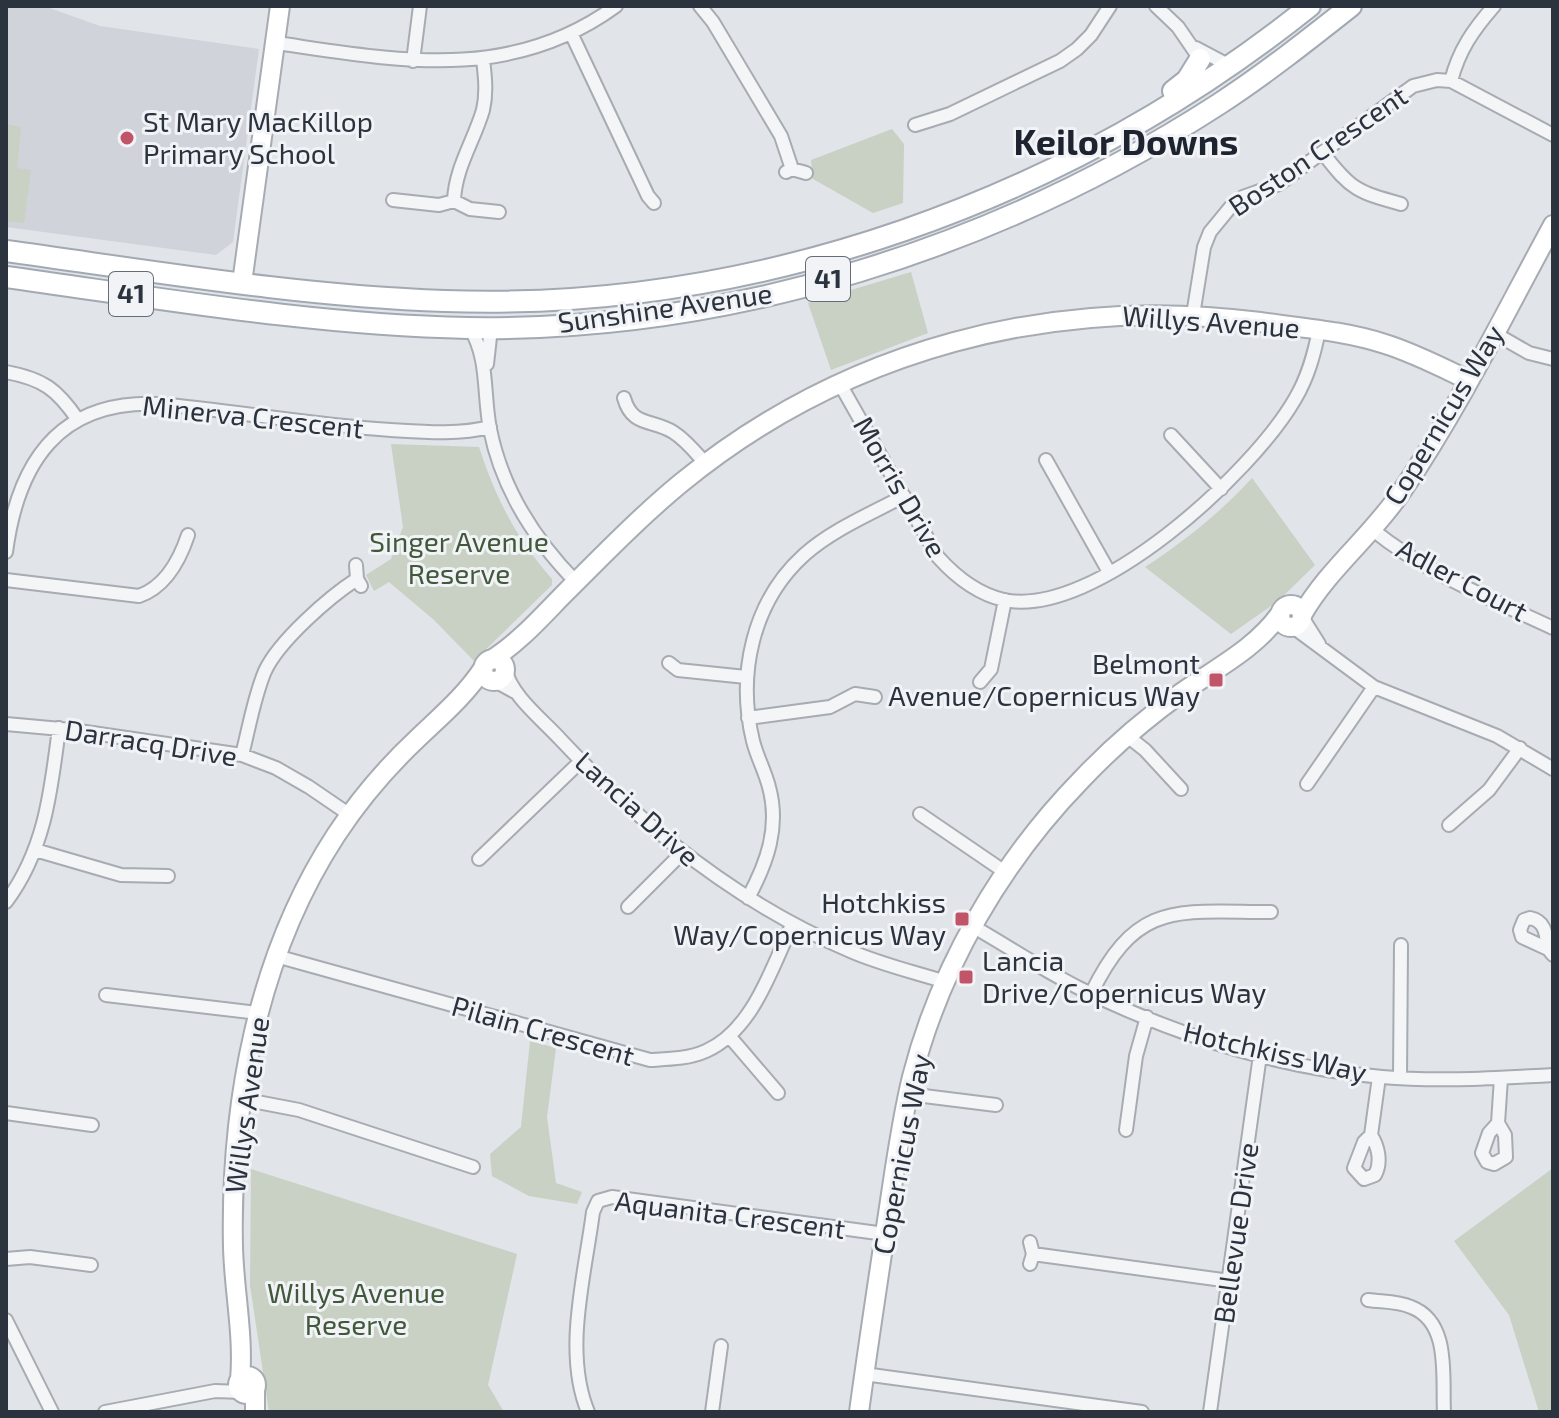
<svg xmlns="http://www.w3.org/2000/svg" width="1559" height="1418" font-family="'Exo 2',sans-serif">
	<style>
		.built { fill: #d0d4da }
		.green { fill: #c8d1c3 }
		.lines { fill: none; stroke-linecap: round; stroke-linejoin: round }
		.street-casing { stroke: #a7abb2; stroke-width: 16 }
		.secondary-casing { stroke: #a7abb2; stroke-width: 22 }
		.primary-casing { stroke: #a2a9b3; stroke-width: 24 }
		.street { stroke: #f4f5f7; stroke-width: 12 }
		.secondary { stroke: #fff; stroke-width: 18 }
		.primary { stroke: #fff; stroke-width: 20 }
		.poi-dot { fill: #c05468; stroke: #f1f3f6; stroke-width: 3 }
		.labels { text-anchor: middle; stroke-width: 6; stroke-linejoin: round; paint-order: stroke }
		.shield { fill: #f1f3f6; stroke: #666d76; stroke-width: 2 }
		.shield-label { font-size: 26px; font-weight: bold; fill: #2b333f }
		.poi-label { font-size: 28px; fill: #2b333f; stroke: #f1f3f6; text-anchor: start }
		.street-label { font-size: 28px; fill: #2b333f; stroke: #f1f3f6 }
		.park-label { font-size: 28px; fill: #41593a; stroke: #f1f3f6 }
		.district-label { font-size: 36px; font-weight: bold; fill: #1d242f; stroke: #f1f3f6 }
	</style>
	<rect width="100%" height="100%" fill="#e1e4e8"/>
	<path class="built" d="M6 6H44L100 26 259 49 233 242 216 255 6 227Z"/>
	<path class="green" d="M6 124 21 127 17 168 31 170 24 223 6 221Z
		M892 129 904 144 903 203 873 213 813 179 811 160Z
		M911 272 928 333 831 370 808 303Z
		M391 444 479 447C496 499 516 538 552 579V585L474 661 434 620 389 582 374 591 366 575 391 559 403 527Z
		M1252 478 1315 565 1278 601 1231 634 1145 567C1185 541 1220 513 1252 478Z
		M530 1041 556 1048 547 1117 556 1183 582 1192 577 1204 529 1196 492 1176 490 1154 521 1127Z
		M1553 1168V1412H1539L1509 1315 1454 1241Z
		M251 1169 517 1254 488 1385 504 1412H269L250 1285Z"/>
	<g class="lines">
		<defs>
			<path id="street" d="M700 6 713 22 781 136 792 169
				M1156 6 1178 27 1202 62
				M571 33 648 196 654 203
				M276 43C396 60 509 84 616 6
				M1196 48 1230 66
				M413 61 420 6
				M1451 81C1459 50 1473 30 1494 6
				M915 125 950 114 1060 61 1077 49 1091 35 1110 6
				M1323 153C1351 190 1358 192 1401 204
				M786 172 792 169 806 173
				M393 200 439 205 454 201
				M454 201C455 168 474 141 483 110 487 93 485 76 483 59
				M454 201 470 209 499 212
				M1193 315 1204 247 1210 232 1233 204 1243 197 1279 184 1413 86 1437 80 1451 81 1553 135
				M470 328C489 360 483 393 490 429 502 489 534 539 576 582
				M1494 333 1529 353 1553 359
				M487 364 491 328
				M6 372C43 379 57 389 78 420
				M840 384 938 557C955 576 978 594 1004 600 1095 619 1253 472 1295 399 1308 377 1314 355 1319 330
				M624 398C632 427 652 419 673 432 686 440 696 453 706 464
				M1171 435 1221 489
				M1046 460 1109 572
				M1373 530C1426 573 1491 599 1553 628
				M6 552C18 462 59 400 158 404 236 411 313 425 391 430 424 432 458 435 490 427
				M356 565 357 579 361 586
				M6 580 139 596C165 587 180 559 188 535
				M1302 617 1319 644
				M1293 627 1374 687 1497 736 1553 769
				M669 663 678 670 746 677
				M505 669C512 697 542 719 561 740 643 827 737 903 848 950 879 964 914 972 946 982
				M493 680 515 692
				M980 682 991 669 1005 600
				M748 718 830 707 855 694 875 697
				M6 724 72 730 242 755 276 768 309 787 350 815
				M1126 735 1145 750 1181 789
				M242 755C249 728 254 697 265 671 279 641 329 597 357 579
				M1307 784 1374 687
				M920 814 1005 872
				M1449 825 1489 790 1520 748
				M35 850 121 875 168 876
				M479 859 581 761
				M748 898C767 863 780 827 769 787 765 771 757 757 753 741 737 675 752 602 804 555 832 530 870 514 904 496
				M6 902C45 850 51 791 59 728
				M628 907 682 853
				M974 927C1009 947 1043 970 1079 988 1173 1034 1278 1068 1382 1077 1439 1082 1496 1078 1553 1075
				M1548 949C1546 935 1546 921 1530 918L1524 920 1520 930 1522 937 1548 949 1553 955
				M276 956 650 1060C668 1059 688 1059 706 1051 753 1030 771 969 792 925
				M1091 994C1137 899 1178 912 1271 912
				M106 995 258 1013
				M730 1037 778 1093
				M1400 1078 1401 945
				M908 1094 996 1105
				M242 1099 299 1110 473 1167
				M6 1113 92 1125
				M1498 1123 1489 1133 1482 1153 1487 1162 1494 1164 1506 1157 1505 1135 1498 1123 1501 1078
				M1126 1130 1136 1056 1147 1017
				M1371 1135C1378 1146 1382 1162 1375 1175L1364 1179 1354 1168 1364 1142 1371 1135 1379 1077
				M1030 1242 1033 1254 1030 1264
				M1033 1254 1230 1281
				M6 1259 30 1257 91 1265
				M1368 1300C1382 1302 1398 1301 1411 1307 1451 1322 1442 1377 1444 1412
				M6 1320 52 1412
				M864 1374 1142 1412
				M105 1412 215 1391 242 1392
				M588 1412C563 1352 585 1275 593 1212L598 1201 612 1197 885 1234
				M712 1412 721 1346
				M1210 1412 1260 1055"/>
			<path id="secondary" d="M242 283 280 6
				M1280 616a11 11 0 1 1 22 0a11 11 0 1 1-22 0Z
				M1302 615C1328 569 1372 536 1402 491 1459 407 1504 315 1553 225
				M483 670a11 11 0 1 1 22 0a11 11 0 1 1-22 0Z
				M491 660C520 642 543 615 567 591 604 554 641 516 681 483 845 349 1051 295 1260 322 1302 328 1345 331 1385 344 1414 353 1441 367 1468 380
				M238 1385a9 9 0 1 1 18 0a9 9 0 1 1-18 0Z
				M240 1380C244 1335 234 1291 233 1247 230 1105 257 956 336 835 359 800 387 767 418 738 441 716 466 695 484 667
				M255 1388V1412
				M859 1412C868 1346 878 1280 888 1214 895 1168 901 1122 912 1077 940 967 1002 861 1081 780 1112 747 1145 719 1181 693 1216 668 1255 649 1280 614"/>
			<path id="primary" d="M1173 91 1187 80 1200 59
				M6 251C152 271 298 296 445 301 757 312 1068 200 1310 6
				M6 277C159 298 313 325 468 328 732 332 998 247 1219 104 1265 74 1308 40 1351 6"/>
		</defs>
		<use href="#street" class="street-casing"/>
		<use href="#secondary" class="secondary-casing"/>
		<use href="#primary" class="primary-casing"/>
		<use href="#street" class="street"/>
		<use href="#secondary" class="secondary"/>
		<use href="#primary" class="primary"/>
	</g>
	<g class="poi-dot">
		<circle cx="127" cy="138" r="8"/>
		<rect x="1208" y="672" width="16" height="16" rx="4"/>
		<rect x="954" y="911" width="16" height="16" rx="4"/>
		<rect x="958" y="969" width="16" height="16" rx="4"/>
	</g>
	<g class="labels">
		<g class="shield">
			<rect x="806" y="257" width="44" height="44" rx="6"/>
			<rect x="109" y="272" width="44" height="44" rx="6"/>
		</g>
		<g class="shield-label">
			<text x="828" y="288">41</text>
			<text x="131" y="303">41</text>
		</g>
		<g class="poi-label">
			<text x="143" y="132">St Mary MacKillop<tspan x="143" dy="32">Primary School</tspan></text>
			<text x="1200" y="674" text-anchor="end">Belmont<tspan x="1200" dy="32">Avenue/Copernicus Way</tspan></text>
			<text x="946" y="913" text-anchor="end">Hotchkiss<tspan x="946" dy="32">Way/Copernicus Way</tspan></text>
			<text x="982" y="971">Lancia<tspan x="982" dy="32">Drive/Copernicus Way</tspan></text>
		</g>
		<g class="street-label">
			<text transform="translate(1318 151) rotate(-34)" y="10">Boston Crescent</text>
			<text transform="translate(665 308) rotate(-8)" y="10">Sunshine Avenue</text>
			<text transform="translate(1211 322) rotate(4)" y="10">Willys Avenue</text>
			<text transform="translate(1444 415) rotate(-59)" y="10">Copernicus Way</text>
			<text transform="translate(253 417) rotate(6)" y="10">Minerva Crescent</text>
			<text transform="translate(900 487) rotate(60)" y="10">Morris Drive</text>
			<text transform="translate(1462 580) rotate(28)" y="10">Adler Court</text>
			<text transform="translate(151 743) rotate(9)" y="10">Darracq Drive</text>
			<text transform="translate(637 809) rotate(42)" y="10">Lancia Drive</text>
			<text transform="translate(543 1031) rotate(16)" y="10">Pilain Crescent</text>
			<text transform="translate(1275 1052) rotate(13)" y="10">Hotchkiss Way</text>
			<text transform="translate(247 1105) rotate(-82)" y="10">Willys Avenue</text>
			<text transform="translate(902 1154) rotate(-79)" y="10">Copernicus Way</text>
			<text transform="translate(730 1215) rotate(7)" y="10">Aquanita Crescent</text>
			<text transform="translate(1236 1233) rotate(-82)" y="10">Bellevue Drive</text>
		</g>
		<g class="park-label">
			<text x="459" y="552">Singer Avenue<tspan x="459" dy="32">Reserve</tspan></text>
			<text x="356" y="1303">Willys Avenue<tspan x="356" dy="32">Reserve</tspan></text>
		</g>
		<g class="district-label">
			<text x="1126" y="155">Keilor Downs</text>
		</g>
	</g>
	<rect width="1559" height="1418" fill="none" stroke="#2b333f" stroke-width="16"/>
</svg>
